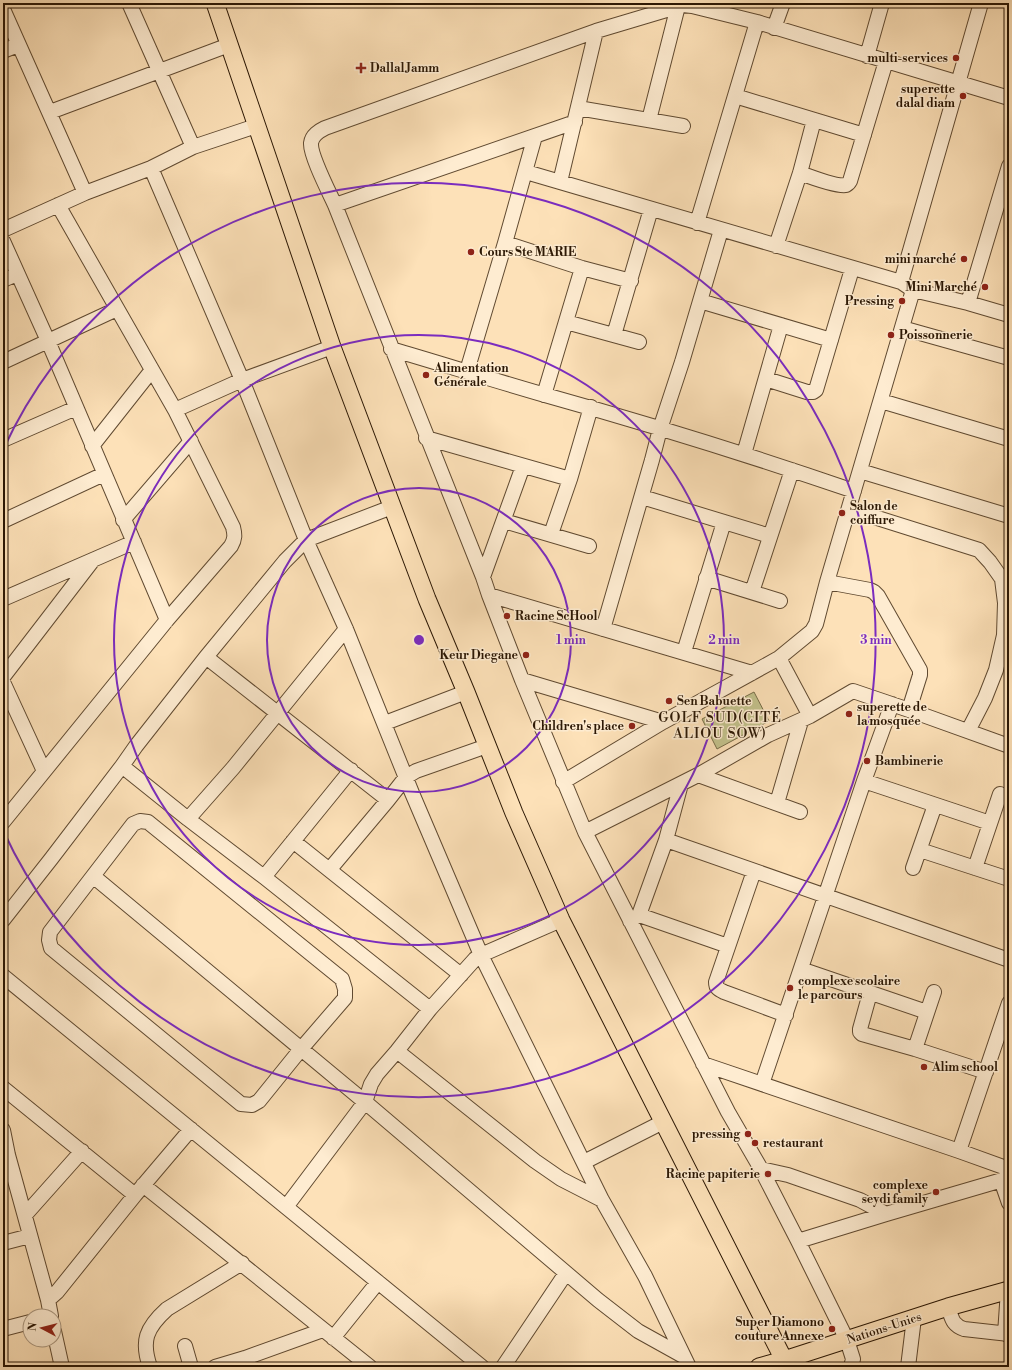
<svg xmlns="http://www.w3.org/2000/svg" width="1012" height="1370" font-family="'Libre Bodoni',serif">
	<style>
		.green { fill: #c3c28c; stroke: #776c48 }
		.lines { fill: none; stroke-linecap: round; stroke-linejoin: round }
		.minor-casing { stroke: #604a31; stroke-width: 16 }
		.major-casing { stroke: #2b1704; stroke-width: 19 }
		.minor { stroke: #feecd1; stroke-width: 14 }
		.major { stroke: #fde1b8; stroke-width: 17 }
		.ring { fill: none; stroke: #7b2cbf; stroke-width: 2 }
		.poi-dot { fill: #8f2418; stroke: #feecd1; stroke-width: 1.5 }
		.labels { text-anchor: middle; stroke-width: 3; stroke-linejoin: round; paint-order: stroke }
		.poi-label { font-size: 12px; font-weight: bold; fill: #2b1704; stroke: #feecd1; text-anchor: start }
		.street-label { font-size: 12px; fill: #2b1704; stroke: #feecd1 }
		.quarter-label { font-size: 14px; letter-spacing: 1px; fill: #2b1704; stroke: #feecd1 }
		.centre { fill: #7b2cbf; stroke: #feecd1; stroke-width: 2 }
		.ring-label { font-size: 12px; text-anchor: middle; font-weight: bold; fill: #7b2cbf; stroke: #feecd1; stroke-width: 3; stroke-linejoin: round; paint-order: stroke }
	</style>
	<rect width="100%" height="100%" fill="#fde1b8"/>
	<filter id="stains"><feTurbulence type="fractalNoise" baseFrequency=".005" numOctaves="4"/><feColorMatrix values="0 0 0 0 .2 0 0 0 0 .09 0 0 0 0 .02 0 0 0 .5 -.17"/></filter>
	<radialGradient id="worn" r=".72"><stop offset=".6" stop-color="#630" stop-opacity="0"/><stop offset="1" stop-color="#630" stop-opacity=".3"/></radialGradient>
	<path class="green" d="M754 692 769 721 717 749 702 719Z"/>
	<g class="lines">
		<defs>
			<path id="minor" d="M129 3 193 147
				M3 9 85 193
				M774 28 783 3
				M3 51 18 45
				M867 56 882 3
				M735 96 864 135
				M578 108 683 126
				M50 112 229 45
				M649 120 678 6
				M151 168 242 380 306 540 346 629 412 793 481 955 602 1200 645 1276 689 1367
				M526 172 901 282 913 290 968 303 1009 315
				M800 173C808 176 838 187 846 185 848 184 849 183 850 181L886 61
				M560 182 596 31
				M335 205 575 122
				M697 223 757 22
				M3 230 85 193 151 168 193 147 256 126
				M3 241 48 341 167 620
				M505 243 582 268 631 281
				M776 246 800 173 814 120
				M3 280 17 274
				M901 282 981 3
				M700 301 831 340
				M968 303 1009 166
				M566 322 639 342
				M902 328 1009 358
				M614 335 651 209
				M391 349C442 364 493 380 545 395 649 424 752 456 854 491
				M3 362 117 309
				M467 371 505 243 535 136
				M766 379 807 392H813L816 390 852 269
				M544 395 582 268
				M881 401 1009 439
				M175 410 242 380 332 347
				M426 438 570 479
				M3 440 76 408
				M92 446 152 370
				M744 454 781 325
				M860 471 1009 516
				M642 497 770 536
				M849 509 979 550 990 562 1002 579 1005 603 1004 635 996 670 985 698 968 731
				M123 520 191 441
				M3 521 104 474
				M504 521 589 546
				M551 534 570 479 591 407
				M483 577 523 466
				M706 578 780 601
				M827 582 870 590 874 592 878 596 920 670V675L909 710
				M752 592 792 470
				M489 595 752 673
				M3 599 134 542
				M603 629 652 460 660 429 682 362 721 230
				M684 652 724 522
				M206 657 388 800 406 777 416 771 487 746
				M779 658 810 716
				M3 677 93 560
				M522 680 663 722
				M3 682 44 771
				M385 723 466 692
				M122 766 188 819 264 877 430 1009
				M698 775 800 812
				M864 781 990 823
				M563 782 663 722 779 658 812 631 816 624 827 582 913 290
				M777 803 801 721
				M188 819 233 768 346 629
				M140 821 148 822 342 979 345 989V998L301 1049 259 1101 252 1105 241 1104 51 948 49 940 50 932 133 824Z
				M3 822 167 620 231 546C235 539 235 535 233 527L175 410 58 205
				M585 832 698 775 768 735 810 716 853 691 909 710 1009 746
				M666 840 1009 960
				M293 841 461 975
				M920 850 1009 879
				M913 868 935 805
				M975 868 1000 794
				M330 869 388 800
				M754 871 716 982C716 988 718 989 724 992L786 1015
				M93 876 365 1102 598 1300 638 1331 683 1356
				M264 877 351 770
				M639 915 728 946
				M3 920 51 859 122 766 136 746 206 657 285 561 306 540 392 507
				M630 921 639 915 666 840 681 784
				M801 969 927 1012
				M3 976 482 1367
				M870 993 860 1029V1032L862 1034 915 1049 986 1072
				M915 1049 934 992
				M397 1051 535 1161 561 1179 602 1200
				M703 1064 959 1151 1009 1169
				M762 1084 864 781 892 704
				M3 1088 135 1195
				M3 1130 8 1155 48 1300 51 1316
				M959 1151 1009 1003
				M584 1162 663 1122
				M761 1169 788 1175 860 1200 886 1214
				M1001 1180 1009 1203
				M143 1185 370 1367
				M286 1207 365 1102 371 1084 377 1074 397 1051 430 1009 475 959 481 955 561 920
				M25 1215 82 1151
				M798 1241 886 1214 1009 1178
				M3 1243 30 1236
				M48 1300 57 1292 135 1195 191 1129
				M948 1307C952 1318 952 1325 964 1329L1009 1334
				M3 1329 30 1322
				M54 1331 62 1367
				M1005 1334 1008 1290
				M333 1338 378 1282
				M185 1346 191 1367
				M150 1367C141 1341 146 1328 167 1309L242 1263
				M215 1367 245 1358 323 1330
				M503 1367 566 1273
				M851 1367 853 1359 847 1340 798 1241 761 1169 728 1112 585 832 522 680 489 595 483 577 335 205C329 192 310 155 311 143 312 135 319 131 325 128L596 31 683 5 692 6 757 22 1009 98
				M908 1367 914 1318"/>
			<path id="major" d="M215 3 332 347 427 599 466 692 514 813 561 920 784 1360
				M759 1367 784 1360 948 1307 1009 1290"/>
		</defs>
		<use href="#minor" class="minor-casing"/>
		<use href="#major" class="major-casing"/>
		<use href="#minor" class="minor"/>
		<use href="#major" class="major"/>
	</g>
	<g class="ring">
		<circle cx="419" cy="640" r="152"/>
		<circle cx="419" cy="640" r="305"/>
		<path d="M3 450A457 457 0 1 1 3 830"/>
	</g>
	<g class="poi-dot">
		<circle cx="956" cy="58" r="4"/>
		<path d="M359 62h4v4h4v4h-4v4h-4v-4h-4v-4h4z"/>
		<circle cx="963" cy="96" r="4"/>
		<circle cx="471" cy="252" r="4"/>
		<circle cx="964" cy="259" r="4"/>
		<circle cx="985" cy="287" r="4"/>
		<circle cx="902" cy="301" r="4"/>
		<circle cx="891" cy="335" r="4"/>
		<circle cx="426" cy="375" r="4"/>
		<circle cx="842" cy="513" r="4"/>
		<circle cx="507" cy="616" r="4"/>
		<circle cx="526" cy="655" r="4"/>
		<circle cx="669" cy="701" r="4"/>
		<circle cx="849" cy="714" r="4"/>
		<circle cx="632" cy="726" r="4"/>
		<circle cx="867" cy="761" r="4"/>
		<circle cx="790" cy="988" r="4"/>
		<circle cx="924" cy="1067" r="4"/>
		<circle cx="748" cy="1134" r="4"/>
		<circle cx="755" cy="1143" r="4"/>
		<circle cx="768" cy="1174" r="4"/>
		<circle cx="936" cy="1192" r="4"/>
		<circle cx="832" cy="1329" r="4"/>
	</g>
	<g class="labels">
		<g class="poi-label">
			<text x="948" y="62" text-anchor="end">multi-services</text>
			<text x="370" y="72">Dallal Jamm</text>
			<text x="955" y="93" text-anchor="end">superette<tspan x="955" dy="14">dalal diam</tspan></text>
			<text x="479" y="256">Cours Ste MARIE</text>
			<text x="956" y="263" text-anchor="end">mini marché</text>
			<text x="977" y="291" text-anchor="end">Mini Marché</text>
			<text x="894" y="305" text-anchor="end">Pressing</text>
			<text x="899" y="339">Poissonnerie</text>
			<text x="434" y="372">Alimentation<tspan x="434" dy="14">Générale</tspan></text>
			<text x="850" y="510">Salon de<tspan x="850" dy="14">coiffure</tspan></text>
			<text x="515" y="620">Racine ScHool</text>
			<text x="518" y="659" text-anchor="end">Keur Diegane</text>
			<text x="677" y="705">Sen Babuette</text>
			<text x="857" y="711">superette de<tspan x="857" dy="14">la mosquée</tspan></text>
			<text x="624" y="730" text-anchor="end">Children's place</text>
			<text x="875" y="765">Bambinerie</text>
			<text x="798" y="985">complexe scolaire<tspan x="798" dy="14">le parcours</tspan></text>
			<text x="932" y="1071">Alim school</text>
			<text x="740" y="1138" text-anchor="end">pressing</text>
			<text x="763" y="1147">restaurant</text>
			<text x="760" y="1178" text-anchor="end">Racine papiterie</text>
			<text x="928" y="1189" text-anchor="end">complexe<tspan x="928" dy="14">seydi family</tspan></text>
			<text x="824" y="1326" text-anchor="end">Super Diamono<tspan x="824" dy="14">couture Annexe</tspan></text>
		</g>
		<g class="street-label">
			<text transform="translate(884 1328) rotate(-18)" y="4">Nations-Unies</text>
		</g>
		<g class="quarter-label">
			<text x="720" y="722">GOLF SUD(CITÉ<tspan x="720" dy="16">ALIOU SOW)</tspan></text>
		</g>
	</g>
	<circle cx="419" cy="640" r="6" class="centre"/>
	<g class="ring-label">
		<text x="571" y="644">1 min</text>
		<text x="724" y="644">2 min</text>
		<text x="876" y="644">3 min</text>
	</g>
	<rect width="1012" height="1370" fill="none" stroke="#fde1b8" stroke-width="16"/>
	<rect x="4" y="4" width="1004" height="1362" fill="none" stroke="#2b1704" stroke-width="2"/>
	<rect x="8" y="8" width="996" height="1354" fill="none" stroke="#2b1704"/>
	<g transform="translate(42 1328) rotate(277)"><circle r="19" fill="#feecd1" stroke="#aa977f"/>
	<path d="M0-3L7 15L0 10L-7 15Z" fill="#8f2418"/>
	<text y="-6" font-size="11" font-weight="bold" text-anchor="middle" fill="#2b1704">N</text>
	</g>
	<rect width="100%" height="100%" filter="url(#stains)"/>
	<rect width="100%" height="100%" fill="url(#worn)"/>
</svg>
